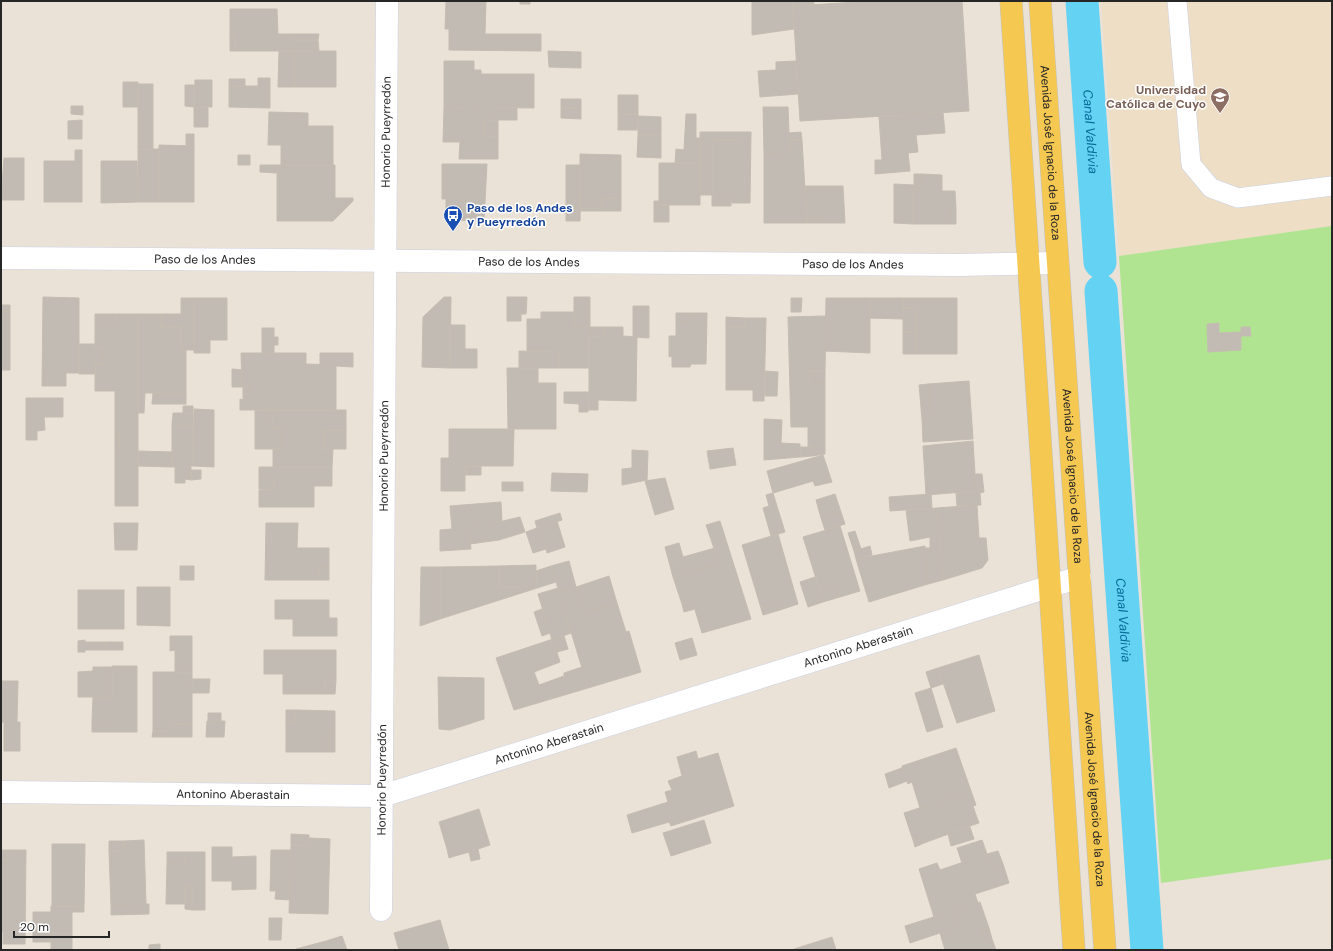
<svg xmlns="http://www.w3.org/2000/svg" width="1333" height="951" font-family="'DM Sans',sans-serif">
	<style>
		.education { fill: #eddec5 }
		.green { fill: #b0e490 }
		.lines { fill: none; stroke-linecap: round; stroke-linejoin: round }
		.canal { stroke: #64d2f2; stroke-width: 33 }
		.building { fill: #c1bbb4; stroke: #c5bdb1 }
		.service-casing { stroke: #ccd1e1; stroke-width: 20 }
		.minor-casing { stroke: #ccd1e1; stroke-width: 23 }
		.primary-casing { stroke: #c2c2c2; stroke-width: 23 }
		.service { stroke: #fff; stroke-width: 19 }
		.minor { stroke: #fff; stroke-width: 22 }
		.primary { stroke: #f5c851; stroke-width: 22 }
		.labels { text-anchor: middle; stroke-width: 3; stroke-linejoin: round; paint-order: stroke }
		.education-label { font-size: 12px; font-weight: bold; fill: #785e54; stroke: #fff; text-anchor: end }
		.street-label { font-size: 12px; fill: #262626; stroke: #fff }
		.transit-label { font-size: 12px; font-weight: bold; fill: #164399; stroke: #fff; text-anchor: start }
		.water-label { font-size: 13px; font-style: italic; fill: #086c98; stroke: #fff }
	</style>
	<rect width="100%" height="100%" fill="#eae1d7"/>
	<path class="education" d="M1101 1H1332V226L1119 256Z"/>
	<path class="green" d="M1332 226V859L1161 883 1119 256Z"/>
	<g class="lines">
		<g class="canal">
			<path id="s1" d="M1082 1 1100 262"/>
			<path id="s2" d="M1101 291 1147 950"/>
		</g>
	</g>
	<path class="building" d="M446 1H486L485 34H541V51L449 50V29H445Z
		M520 1H530V4H520Z
		M752 1H792L794 29 752 35Z
		M792 1H814V5L793 6Z
		M873 1H962L969 111 800 121 793 6Z
		M230 9H277L278 34H295L294 40H318L319 51H235V34H230Z
		M230 34H235V51H230Z
		M295 34H319L318 40H294Z
		M279 51H294V87H278Z
		M294 51H336V87H294Z
		M548 51 581 52V68L549 67Z
		M444 61H474V70H481V74H534V108L444 107Z
		M796 61 798 94 760 97 758 71 776 70V62Z
		M258 78H270V108L229 107V86H258Z
		M229 79H245V86H229Z
		M195 80H212V107H194Z
		M123 82H138V107H123Z
		M138 84H153V149H138Z
		M185 85H194V107L185 106Z
		M618 95H638V114H619V130H618Z
		M561 99H581V108H561Z
		M71 106H83V115L71 114Z
		M194 107H208V127H194Z
		M444 107 517 108V120H484V136H498V159H459L460 142H443Z
		M763 107H788L789 133 801 132 802 140H790V152L764 153Z
		M561 108H581V119L561 118Z
		M269 112 308 113V126H333V165H281V145H268Z
		M943 112 945 133 916 135 918 152 908 153 910 171 875 174V160H882L879 117Z
		M619 114H638L637 130H619Z
		M686 114H696V138H700V163H675L676 149 684 150Z
		M638 116 661 117V135H638Z
		M82 120V139H68V121Z
		M484 120H498V136H484Z
		M700 132H741V140H712V195H700Z
		M741 132H751L750 203H732L731 196 712 195V140H741Z
		M186 134H194V146L186 145Z
		M638 135H661V158L637 157Z
		M790 140H802L807 223H764V153L790 152Z
		M159 145 194 146V202H159Z
		M138 149H159V202H138Z
		M75 150H82V202H44V161H75Z
		M580 154 621 155V159L580 158Z
		M238 155H250V165H238Z
		M4 158H24V200H1Z
		M580 158 621 159V198H602V208H580Z
		M101 161H137L138 202 101 203Z
		M659 163H700V205H659Z
		M442 164H487L484 221 446 220V199H442Z
		M260 165H277V173L260 172Z
		M277 165H335V198H353V201L333 221H277Z
		M566 165H581L580 221H566Z
		M914 174H922L921 189H913V224L894 223V184L914 185Z
		M922 174 942 175V191H955L956 209H950L949 224H913V189H921Z
		M805 186H843L845 223H823V218H807Z
		M712 195 731 196V206H712Z
		M602 198H621V211H580V208H602Z
		M654 201H659V205H669V222H654Z
		M950 209H956V224H949Z
		M807 218H823V223H807Z
		M43 297 79 298V373H66V386H42Z
		M444 297H451L450 368 422 367 423 317Z
		M507 297H527L526 314H521V321H507Z
		M574 297H590V327L574 326Z
		M181 298H194V350H181V327H161V314H181Z
		M194 298H227V302L194 301Z
		M791 298H802L801 312H791Z
		M826 298H870V353L825 351Z
		M870 298H903V308H916V332H903V319L870 318Z
		M903 298H957V354H916V308H903Z
		M194 301 227 302V340H210V353H194Z
		M1 305H10V311H1Z
		M633 306H649V338L633 337Z
		M1 311H10V370H1Z
		M541 312H574V326L590 327 589 368H559V352L527 351V319H541Z
		M676 313H692L691 320 676 321Z
		M692 313H707L706 364H691L690 367H672V356L669 357V336H676V321L691 320Z
		M95 314H115V324L95 323Z
		M115 314H138V506H115V452L119 451V432H115V391H95V364H104L103 348H95V323L115 324Z
		M138 314H161V327H181V350H186V393H145L144 413H138Z
		M826 316 825 371H808V382L825 383V454L812 456 813 447H808V427H791L788 317Z
		M726 317 745 318V327H726Z
		M745 318H766L764 401H753V390H726V327H745Z
		M1219 323V333L1241 332V327H1250L1251 336H1241V350L1208 352 1207 324Z
		M450 325H465V349H477V368H450Z
		M590 327H604V336H589Z
		M604 327H623V336L637 337 636 401 598 400V410H589V336H604Z
		M262 328H274V337H278V345H274V353H262Z
		M903 332H916V354H903Z
		M79 344H95V348H103L104 364H95V374H79Z
		M519 351 559 352V368H519Z
		M241 353H306V364L336 365V410H240V399L243 400V394H249L250 387H242Z
		M320 353H353V367L320 365Z
		M507 368H538V383H556V429H508Z
		M232 369 242 370V387H232Z
		M765 371 778 372 777 396H765Z
		M808 371H825V383L808 382Z
		M969 381 973 439 923 442 922 419 931 418 928 384Z
		M928 384 931 418 922 419 919 385Z
		M243 387H250L249 394H243Z
		M564 392H589L588 412H579V404L564 403Z
		M153 393H186V404H152Z
		M26 398H63V417H44L45 430 37 431V440H26Z
		M183 406H193V413H183Z
		M194 409 214 410V467L193 466Z
		M255 410H272V428H282L281 449H255Z
		M272 410H346V430H324V449H333L332 467H273V449H281L282 428H272Z
		M173 413H193V425H172Z
		M764 419 782 420 781 443 800 444V457L764 460Z
		M172 425H193V466L172 467Z
		M449 429H514L513 466H465V491H441V458H449Z
		M324 430H346V449H324Z
		M115 432H119V451L115 452Z
		M973 441 976 491 926 495 923 446Z
		M800 447H813L812 456 800 457Z
		M733 448 736 465 710 469 707 451Z
		M632 450 648 451 647 480 622 485V469L632 468Z
		M138 451 173 452 172 467 138 466Z
		M823 455 832 482 815 486 813 481 773 493 767 471Z
		M175 466 191 467V480L185 479V483H175Z
		M465 466H481V475H465Z
		M259 467H332V486H314V507H259V490H274V477L259 476Z
		M191 470H201V479L191 480Z
		M552 473 588 474 587 492 551 491Z
		M975 474H982L984 492 980 493 981 505 957 506 956 493 976 491Z
		M259 476 274 477V490L259 489Z
		M665 478 674 509 655 515 645 481Z
		M502 482H523V491H502Z
		M773 493 785 532 771 536 763 508 769 506 766 495Z
		M835 494 841 512 821 518 816 500Z
		M931 494 932 508 890 511 889 497Z
		M501 502 502 522 469 529 471 549 440 551V530L452 529 450 506Z
		M977 505 979 538H986L988 560 982 568 943 580 937 508Z
		M937 508 943 580 928 584 925 548H930V537L910 541 906 510Z
		M841 512 845 524 825 530 821 518Z
		M560 513 562 520 537 528 535 521Z
		M520 517 525 532 499 540 470 544 469 529Z
		M557 521 565 547 547 553 540 527Z
		M720 521 751 619 702 633 692 600 682 604 673 577 719 563 706 525Z
		M114 523H138L137 550H115Z
		M266 523H298L297 548H329V567L319 566V580H265Z
		M840 526 860 591 840 597 837 586 820 591 803 537Z
		M540 527 546 549 533 553 526 532Z
		M855 531 861 549 854 551 848 533Z
		M778 534 798 604 780 610 778 603 761 608 742 545Z
		M679 543 683 557 715 548 719 563 673 577 665 547Z
		M870 546 872 555 856 559 854 551Z
		M925 546 928 584 869 602 856 559Z
		M569 561 576 587 559 592 551 566Z
		M536 565V583L522 587H499V566Z
		M180 566H194V580H180Z
		M319 566 329 567V580H319Z
		M499 566V587H522L536 583V571L551 566 556 582 440 619V567Z
		M421 567H440V619L420 626Z
		M609 576 617 603 584 613 576 587Z
		M815 577 823 602 808 607 800 582Z
		M837 586 840 597 823 602 820 591Z
		M137 587H170V626L137 625Z
		M576 587 584 613 617 603 626 632 629 631 641 672 588 688 559 592Z
		M558 588 571 633 552 640 538 594Z
		M78 590H124V629H78Z
		M275 600H329V618H337V636H293V619H275Z
		M692 600 695 609 684 612 682 604Z
		M778 603 780 610 763 615 761 608Z
		M542 609 550 633 542 636 534 612Z
		M170 636H192V672H175V650L170 651Z
		M564 636 568 649 557 652 553 639Z
		M692 638 697 655 680 660 675 643Z
		M553 639 560 662 534 672 539 685 564 676V673L582 667 588 688 514 710 496 658Z
		M85 640V642H105V650H85V652H78V641Z
		M105 642H123V650H105Z
		M264 650H336V680H325V694H283V674H264Z
		M979 655 995 711 957 723 938 668Z
		M112 666H137V732H112V723L92 722 93 697H112Z
		M93 667H112V697H78V672L93 671Z
		M938 668 943 684 931 688 926 672Z
		M153 672H192V724H171V731H153Z
		M438 677 484 678V719L450 730 439 729Z
		M192 679H210L209 693H192Z
		M325 680H336L335 694H325Z
		M1 681H18L17 722H20V751H4V722H1V731Z
		M931 688 943 727 927 732 915 693Z
		M286 710H295V722H286Z
		M295 710 335 711V731L328 732V752H286V722H295Z
		M208 713H221V722L208 721Z
		M207 721H225L224 737H206Z
		M92 722 112 723V732H92Z
		M171 724H192V737H152L153 731H171Z
		M335 731V752H328V732Z
		M956 748 971 791 920 808 912 782 908 784 907 781 889 788 885 774 902 768V766Z
		M696 751 698 759 718 753 734 806 671 826 669 822 632 833 627 815 668 802 665 792 672 790 668 781 682 776 677 757Z
		M971 791 976 805 973 806 976 815 970 817 973 825 924 843 922 838 913 840 904 813Z
		M479 809 490 845 478 849 480 859 471 861 469 852 455 856 453 847 447 849 439 822Z
		M976 815 979 823 973 825 970 817Z
		M704 820 711 843 671 856 663 833Z
		M970 827 974 839 951 846 948 834Z
		M291 834 309 835V845H291Z
		M309 838 330 839 328 914 289 913 291 845H309Z
		M922 838 924 843 915 847 913 840Z
		M144 840 146 904 111 905 109 851H124V841Z
		M982 840 987 854 962 863 957 848Z
		M109 841H124V851H109Z
		M52 844H85L84 906H52Z
		M212 847H232V857L256 856V889L232 890V881H212Z
		M453 847 455 856 449 858 447 849Z
		M1 850H8V860H1Z
		M8 850H26L25 944H3V932L1 931V860H8Z
		M271 850H291L290 900 275 899 276 891H270Z
		M998 851 1003 864 991 868 987 854Z
		M167 852H185V864L167 863Z
		M185 852H205V910H192V886H185V904H166L167 863 185 864Z
		M987 854 991 868 1003 864 1009 883 975 894 978 903 934 917 919 869 937 863 940 870Z
		M185 886H192V910L185 909Z
		M980 902 989 928 981 930 984 941 992 939 996 950H945L940 933 958 927 953 911Z
		M146 904H149V914L111 915V905Z
		M51 906H84V912H72V933H51V942H33V912H51Z
		M953 911 958 927 910 943 905 926Z
		M269 918H282L281 940H269Z
		M440 920 449 950H399L394 933Z
		M989 928 992 939 984 941 981 930Z
		M51 933H72V950H51Z
		M342 936 347 950 296 949 326 941Z
		M832 937 836 950H794V949Z
		M160 944V950H149V945Z"/>
	<g class="lines">
		<defs>
			<path id="service" d="M1177 1 1191 164 1211 188 1238 198 1332 186"/>
			<g id="minor">
				<path id="s3" d="M1 258 959 265 1057 263"/>
				<path id="s4" d="M1 792 382 796 1080 577"/>
				<path id="s5" d="M381 910 387 1"/>
			</g>
			<g id="primary">
				<path d="M1011 1 1074 950"/>
				<path id="s6" d="M1040 1 1105 950"/>
			</g>
		</defs>
		<use href="#service" class="service-casing"/>
		<use href="#minor" class="minor-casing"/>
		<use href="#primary" class="primary-casing"/>
		<use href="#service" class="service"/>
		<use href="#minor" class="minor"/>
		<use href="#primary" class="primary"/>
	</g>
	<defs>
		<symbol id="university-pin" viewBox="-11 -11 22 30"><path d="M0 17L-7.5 6A9.5 9.5 0 1 1 7.5 6Z" fill="#8d6e63" stroke="#fff"/><path d="M0-5L7-2L0 1L-7-2ZM-4 1L0 2.5L4 1V4Q0 6-4 4Z" fill="#fff"/></symbol>
		<symbol id="bus-pin" viewBox="-11 -11 22 30"><path d="M0 17L-7.5 6A9.5 9.5 0 1 1 7.5 6Z" fill="#1a4fb4" stroke="#fff"/><path d="M-5-6H5V4H4V6H2V4H-2V6H-4V4H-5ZM-3.5-4V0h7V-4ZM-3.5 1.2v1.5H-2V1.2ZM2 1.2v1.5H3.5V1.2Z" fill="#fff"/></symbol>
	</defs>
	<g fill-rule="evenodd">
		<use href="#university-pin" x="1209" y="86" width="22" height="30"/>
		<use href="#bus-pin" x="442" y="204" width="22" height="30"/>
	</g>
	<g class="labels">
		<g class="education-label">
			<text x="1206" y="94">Universidad<tspan x="1206" dy="14">Católica de Cuyo</tspan></text>
		</g>
		<g class="street-label">
			<text dy="4" stroke="none"><textPath href="#s5" startOffset="778">Honorio Pueyrredón</textPath></text>
			<text dy="4" stroke="none"><textPath href="#s6" startOffset="152">Avenida José Ignacio de la Roza</textPath></text>
			<text dy="4" stroke="none"><textPath href="#s3" startOffset="204">Paso de los Andes</textPath></text>
			<text dy="4" stroke="none"><textPath href="#s3" startOffset="528">Paso de los Andes</textPath></text>
			<text dy="4" stroke="none"><textPath href="#s3" startOffset="852">Paso de los Andes</textPath></text>
			<text dy="4" stroke="none"><textPath href="#s5" startOffset="454">Honorio Pueyrredón</textPath></text>
			<text dy="4" stroke="none"><textPath href="#s6" startOffset="476">Avenida José Ignacio de la Roza</textPath></text>
			<text dy="4" stroke="none"><textPath href="#s4" startOffset="880">Antonino Aberastain</textPath></text>
			<text dy="4" stroke="none"><textPath href="#s4" startOffset="556">Antonino Aberastain</textPath></text>
			<text dy="4" stroke="none"><textPath href="#s5" startOffset="130">Honorio Pueyrredón</textPath></text>
			<text dy="4" stroke="none"><textPath href="#s4" startOffset="232">Antonino Aberastain</textPath></text>
			<text dy="4" stroke="none"><textPath href="#s6" startOffset="800">Avenida José Ignacio de la Roza</textPath></text>
		</g>
		<g class="transit-label">
			<text x="467" y="212">Paso de los Andes<tspan x="467" dy="14">y Pueyrredón</tspan></text>
		</g>
		<g class="water-label">
			<text dy="5" stroke="none"><textPath href="#s1" startOffset="131">Canal Valdivia</textPath></text>
			<text dy="5" stroke="none"><textPath href="#s2" startOffset="330">Canal Valdivia</textPath></text>
		</g>
	</g>
	<rect width="1333" height="951" fill="none" stroke="#262626" stroke-width="4"/>
	<path d="M14 931v6h95v-6" fill="none" stroke="#262626" stroke-width="2"/>
	<text x="20" y="931" font-size="12" fill="#262626" stroke="#ffffff" stroke-width="3" paint-order="stroke">20 m</text>
</svg>
